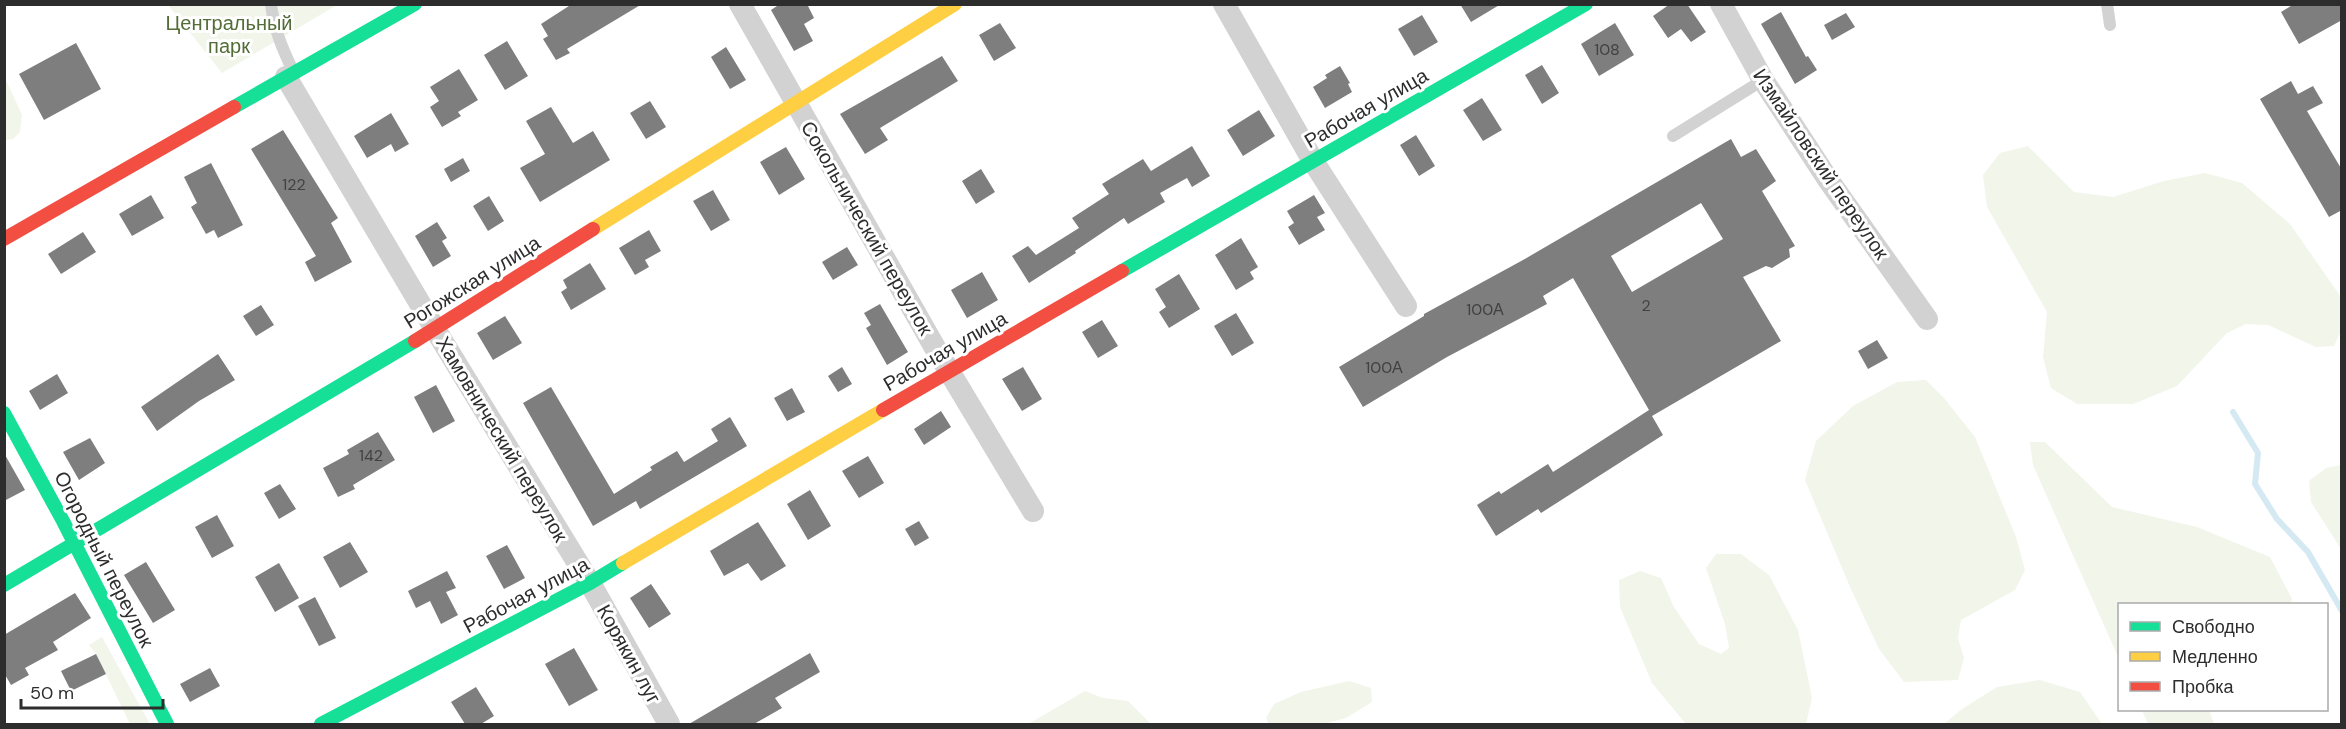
<svg xmlns="http://www.w3.org/2000/svg" width="2346" height="729" font-family="'DM Sans',sans-serif">
	<style>
		.green { fill: #f1f5ea }
		.lines { fill: none; stroke-linecap: round; stroke-linejoin: round }
		.stream { stroke: #d5e9f3; stroke-width: 6 }
		.building { fill: #7e7e7e; fill-rule: evenodd }
		.lane { stroke: #d2d2d2; stroke-width: 12 }
		.street { stroke: #d2d2d2; stroke-width: 22 }
		.fast { stroke: #16e098; stroke-width: 14 }
		.slow { stroke: #ffcf43; stroke-width: 14 }
		.jam { stroke: #f24e42; stroke-width: 14 }
		.labels { text-anchor: middle; stroke-width: 6; stroke-linejoin: round; paint-order: stroke }
		.number-label { font-size: 16px; fill: #414141 }
		.park-label { font-size: 20px; fill: #536d37; stroke: #fff }
		.street-label { font-size: 20px; fill: #2d2d2d; stroke: #fff }
	</style>
	<rect width="100%" height="100%" fill="#fff"/>
	<path class="green" d="M168 5H337L222 73Z
		M4 76 22 115 20 132 13 139 5 140Z
		M2028 146 2074 192 2113 197 2164 181 2205 173 2242 183 2290 224 2341 297V331L2334 346 2316 347 2268 325 2246 324 2227 333 2177 386 2133 404H2077L2051 388 2043 357 2047 312 1987 207 1983 175 2000 153Z
		M1926 380 1943 397 1975 437 2016 537 2025 570 2015 590 1961 620 1958 638 1964 658 1958 680 1904 682 1879 649 1850 587 1805 480 1816 441 1853 406 1897 382Z
		M2030 442H2045L2112 507 2197 527 2270 557 2292 599 2290 604H2120L2119 659 2033 465Z
		M2341 465H2342L2341 549 2311 502 2309 481 2326 468Z
		M1716 554H1741L1769 575 1798 630 1812 698 1806 724H1686L1652 683 1620 607 1619 580 1640 571 1661 578 1674 607 1699 644 1721 654 1729 648 1725 624 1706 568Z
		M102 637 150 724H130L96 654 89 645Z
		M2040 680 2080 692 2102 724H1944L1962 709 1997 687Z
		M1349 681 1371 688 1372 702 1346 718 1323 724H1269L1266 718 1274 704 1301 692Z
		M1085 691 1103 698 1128 701 1151 724H1028Z
		M2142 710H2209L2214 724H2148Z"/>
	<g class="lines">
		<path class="stream" d="M2233 412 2258 453 2255 484 2277 519 2308 552 2342 611"/>
	</g>
	<path class="building" d="M572 4H642L567 49 570 53 556 60 543 39 548 36 541 24Z
		M780 4H807L814 18 804 24 813 41 794 51 771 10Z
		M1460 4H1501L1471 22Z
		M1670 4H1687L1706 32 1691 42 1681 29 1668 38 1653 16Z
		M2294 4H2342V20L2299 44 2281 12Z
		M1781 12 1806 57 1808 56 1817 70 1795 84 1761 24Z
		M1846 13 1855 27 1832 40 1824 25Z
		M1422 15 1438 42 1414 56 1398 29Z
		M1000 23 1016 48 994 61 979 35Z
		M1615 23 1634 55 1599 76 1581 44Z
		M507 41 528 76 505 90 484 55Z
		M76 43 101 89 44 120 19 74Z
		M726 47 746 80 730 89 711 57Z
		M942 56 958 81 880 128 888 140 865 154 840 114Z
		M1542 65 1559 93 1542 104 1525 75Z
		M1340 66 1350 83 1348 84 1352 92 1325 108 1313 87 1327 78 1325 75Z
		M459 69 478 100 458 112 461 116 442 127 430 107 439 101 430 87Z
		M2291 81 2298 94 2313 86 2323 103 2307 111 2342 170V210L2329 217 2260 99Z
		M1482 98 1502 130 1483 141 1463 110Z
		M650 101 666 127 646 139 630 113Z
		M551 107 573 143 593 131 610 160 540 202 520 168 545 154 526 121Z
		M1259 110 1275 136 1243 156 1227 130Z
		M391 113 409 144 395 152 391 144 367 158 354 136Z
		M283 130 338 218 331 223 352 262 315 282 305 262 316 256 251 149Z
		M1416 135 1435 166 1419 176 1400 145Z
		M1731 139 1741 157 1756 149 1776 181 1762 191 1795 246 1789 249 1790 257 1772 268 1766 266 1743 277 1781 341 1652 416 1663 435 1541 513 1538 509 1496 536 1477 505 1499 491 1501 494 1548 464 1553 472 1649 410 1573 278 1543 296 1547 304 1447 357 1363 407 1339 367 1424 316V314L1523 260ZM1701 203 1723 239 1632 292 1611 256Z
		M1192 146 1210 176 1192 187 1187 178 1160 193 1165 202 1128 224 1124 218 1075 251 1076 253 1029 283 1012 256 1028 246 1036 255 1079 228 1072 218 1109 194 1102 184 1143 159 1151 171Z
		M786 147 805 179 779 195 760 162Z
		M463 158 470 171 451 182 444 169Z
		M211 163 243 225 218 238 214 230 206 234 191 207 197 203 184 177Z
		M981 169 995 192 976 204 962 181Z
		M713 190 730 220 711 231 693 201Z
		M151 195 164 218 132 236 119 214Z
		M1314 195 1325 213 1317 217 1325 230 1299 245 1288 227 1294 223 1287 211Z
		M489 196 504 221 488 231 473 206Z
		M437 222 447 238 442 241 451 256 433 267 415 236Z
		M649 230 661 251 645 260 649 267 635 275 619 248Z
		M83 232 96 252 61 274 48 254Z
		M1241 238 1258 267 1250 272 1254 279 1236 290 1215 255Z
		M847 247 858 265 833 280 822 262Z
		M590 263 606 289 571 310 561 292 567 288 563 280Z
		M982 272 998 300 967 318 951 290Z
		M1179 274 1200 309 1169 328 1159 312 1166 307 1155 289Z
		M880 304 908 352 887 365 866 328 871 325 864 313Z
		M261 305 274 325 256 336 243 316Z
		M1236 313 1254 343 1232 356 1214 326Z
		M505 316 522 343 493 360 477 333Z
		M1102 320 1118 346 1098 358 1082 332Z
		M1877 340 1888 358 1868 369 1858 351Z
		M218 354 235 380 199 401 157 431 141 407Z
		M842 367 852 384 838 392 828 376Z
		M1023 367 1042 399 1022 411 1002 379Z
		M57 374 68 393 40 410 29 391Z
		M436 385 455 421 433 433 414 397Z
		M551 387 614 494 652 470 650 467 677 451 684 462 718 441 711 429 730 417 747 446 640 509 636 501 593 526 523 403Z
		M792 388 805 412 787 421 774 398Z
		M941 411 951 427 924 445 914 429Z
		M378 432 395 460 353 485 355 489 338 497 323 468 349 454 347 450Z
		M90 438 105 463 79 480 63 452Z
		M4 453 25 490 4 501Z
		M868 456 884 483 859 498 842 471Z
		M280 484 296 509 279 519 264 493Z
		M810 490 831 526 808 540 787 504Z
		M217 515 234 546 212 558 195 527Z
		M919 521 929 538 915 546 905 529Z
		M758 522 786 566 761 581 748 563 724 576 710 551Z
		M350 542 368 572 340 588 323 557Z
		M507 545 525 578 504 589 486 556Z
		M146 562 175 610 153 623 124 575Z
		M279 563 299 598 275 612 255 577Z
		M447 571 456 588 446 592 458 615 441 624 430 601 416 608 408 591Z
		M651 584 671 614 649 628 630 598Z
		M75 593 91 618 53 642 58 650 25 668 29 675 11 685 4 673V635Z
		M315 597 336 638 319 646 298 606Z
		M574 648 598 690 569 706 545 664Z
		M810 653 820 672 775 698 782 708 754 724H689Z
		M96 654 106 674 71 691 61 671Z
		M210 668 220 686 190 702 180 684Z
		M476 687 494 716 481 724H465L451 702Z"/>
	<g class="lines">
		<path class="lane" d="M271 4C274 30 283 50 294 73
			M2107 4 2110 25
			M1673 136 1763 80"/>
		<path class="street" d="M740 4 934 346 1033 511
			M1224 4 1313 161 1406 306
			M1721 4 1763 80 1829 181 1927 319
			M286 77 435 329 590 583 669 724"/>
		<path class="fast" d="M234 107 415 4
			M1122 271 1586 4
			M4 413 63 521 167 724
			M4 585 415 341
			M321 724 590 583 623 563"/>
		<path class="slow" d="M593 229 955 4
			M623 563 883 410"/>
		<path class="jam" d="M4 239 234 107
			M415 341 593 229
			M883 410 1122 271"/>
	</g>
	<g class="labels">
		<g class="number-label">
			<text x="1607" y="55">108</text>
			<text x="294" y="190">122</text>
			<text x="1646" y="311">2</text>
			<text x="1485" y="315">100А</text>
			<text x="1384" y="373">100А</text>
			<text x="371" y="461">142</text>
		</g>
		<g class="park-label">
			<text x="229" y="30">Центральный<tspan x="229" dy="23">парк</tspan></text>
		</g>
		<g class="street-label">
			<text transform="translate(1366 108) rotate(-30)" y="7">Рабочая улица</text>
			<text transform="translate(1821 164) rotate(56)" y="7">Измайловский переулок</text>
			<text transform="translate(867 228) rotate(60)" y="7">Сокольнический переулок</text>
			<text transform="translate(472 282) rotate(-32)" y="7">Рогожская улица</text>
			<text transform="translate(945 351) rotate(-30)" y="7">Рабочая улица</text>
			<text transform="translate(502 439) rotate(59)" y="7">Хамовнический переулок</text>
			<text transform="translate(104 559) rotate(63)" y="7">Огородный переулок</text>
			<text transform="translate(526 595) rotate(-28)" y="7">Рабочая улица</text>
			<text transform="translate(629 654) rotate(61)" y="7">Корякин луг</text>
		</g>
	</g>
	<rect width="2346" height="729" fill="none" stroke="#2d2d2d" stroke-width="12"/>
	<rect x="2118" y="603" width="210" height="108" fill="#ffffff" stroke="#ababab" stroke-width="1.5"/>
	<rect x="2130" y="622" width="30" height="9" fill="#16e098" stroke="#ababab" stroke-width="1.5"/>
	<text x="2172" y="633" font-size="18" fill="#2d2d2d">Свободно</text>
	<rect x="2130" y="652" width="30" height="9" fill="#ffcf43" stroke="#ababab" stroke-width="1.5"/>
	<text x="2172" y="663" font-size="18" fill="#2d2d2d">Медленно</text>
	<rect x="2130" y="682" width="30" height="9" fill="#f24e42" stroke="#ababab" stroke-width="1.5"/>
	<text x="2172" y="693" font-size="18" fill="#2d2d2d">Пробка</text>
	<path d="M21 699v9h142v-9" fill="none" stroke="#2d2d2d" stroke-width="3"/>
	<text x="30" y="699" font-size="18" fill="#2d2d2d" stroke="#ffffff" stroke-width="4.5" paint-order="stroke">50 m</text>
</svg>
